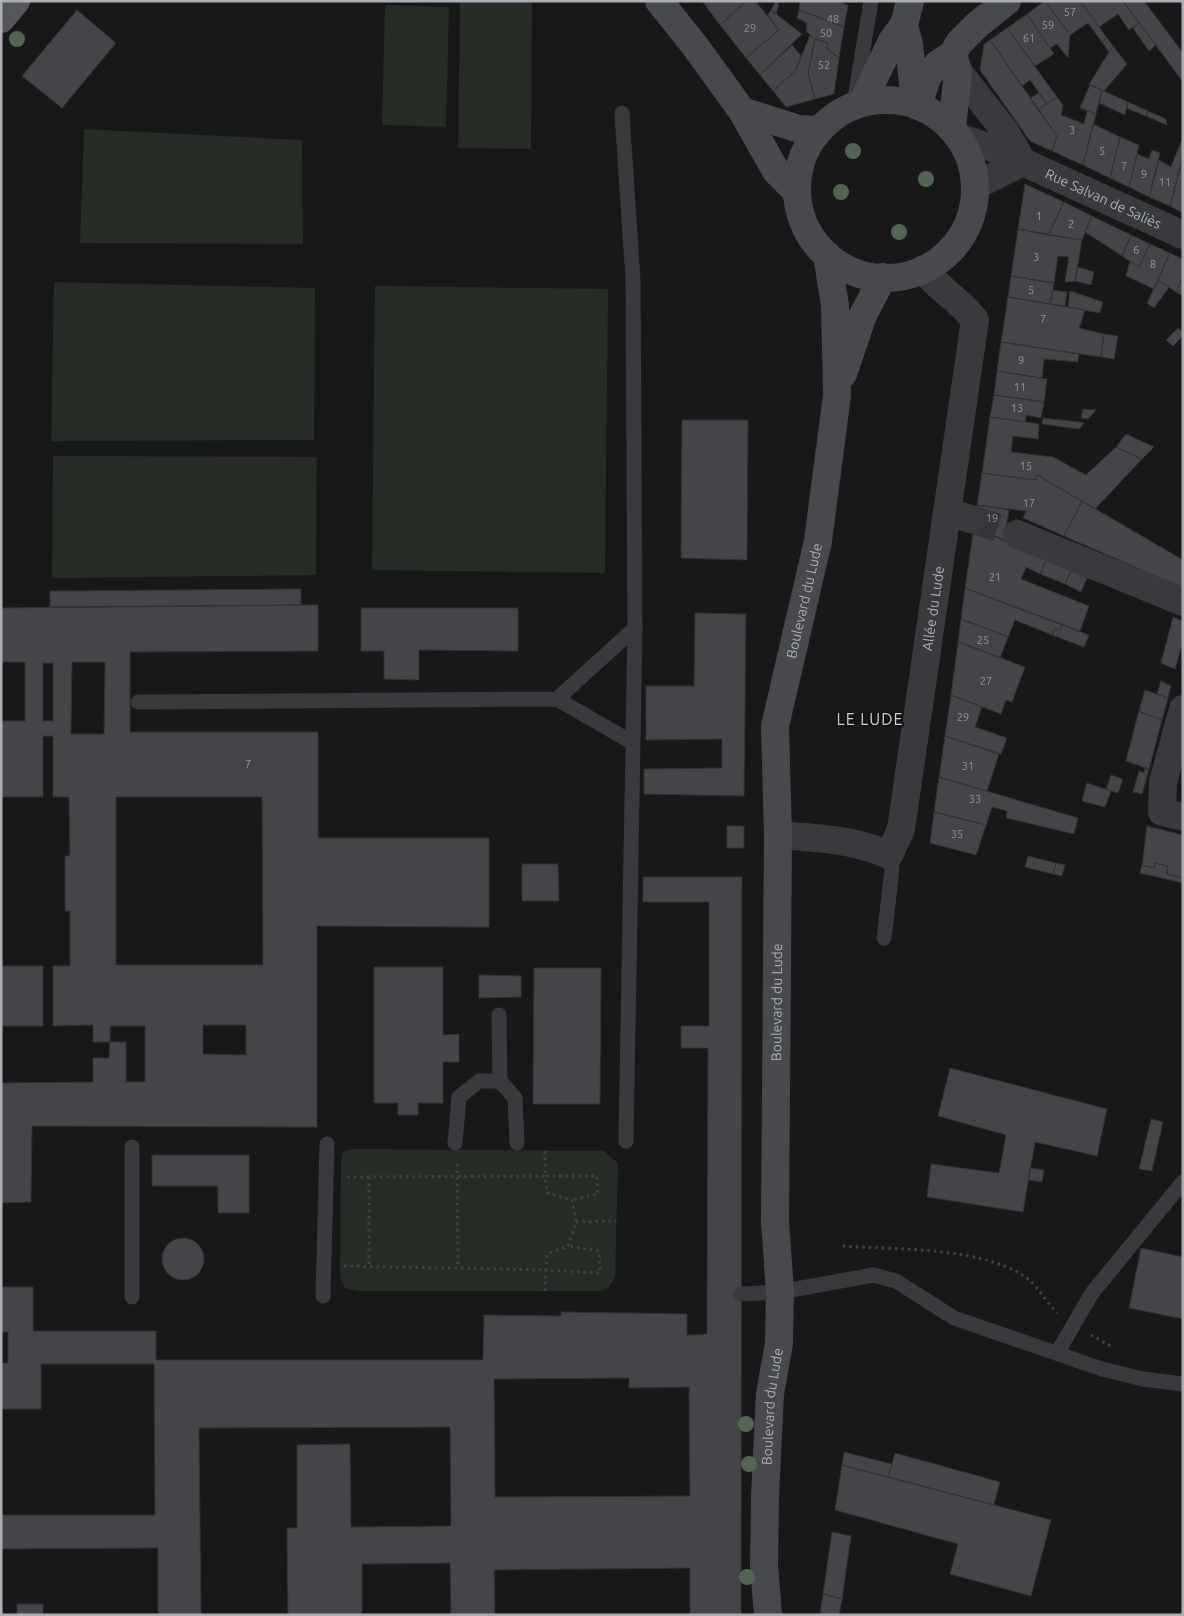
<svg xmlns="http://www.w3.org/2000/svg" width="1184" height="1616" font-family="Ubuntu,sans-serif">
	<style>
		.green { fill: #242c25 }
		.building { fill: #454549; stroke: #323235; fill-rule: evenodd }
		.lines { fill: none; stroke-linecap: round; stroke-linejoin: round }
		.minor-tunnel { stroke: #353639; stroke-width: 28; stroke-dasharray: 28 14; stroke-linecap: butt }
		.path { stroke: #3f4145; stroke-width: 3; stroke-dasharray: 2.5 4; stroke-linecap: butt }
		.service { stroke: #393a3e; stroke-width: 15 }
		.minor { stroke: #393a3e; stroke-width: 28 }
		.secondary { stroke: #47494e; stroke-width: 28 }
		.primary { stroke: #55575d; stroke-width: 28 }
		.tree { fill: #536454 }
		.labels { text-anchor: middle; stroke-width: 4; stroke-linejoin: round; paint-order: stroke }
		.number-label { font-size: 11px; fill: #92949c }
		.street-label { font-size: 14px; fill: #abafb8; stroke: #131314 }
		.quarter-label { font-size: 16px; letter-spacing: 1px; fill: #cbced5; stroke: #131314 }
	</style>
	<rect width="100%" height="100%" fill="#181819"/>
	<path class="green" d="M460 1H532L531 149 458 148Z
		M385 5 449 7 446 127 382 125Z
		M84 129 302 140 303 244 80 243Z
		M54 282 315 288 314 440 51 441Z
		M375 286 608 289 605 573 372 570Z
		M53 456 317 457 316 575 52 578Z
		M352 1149 604 1151 618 1163 615 1277 609 1287 602 1291H358L345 1288 340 1277 341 1163 343 1152Z"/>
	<path class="building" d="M702 1H746L720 25Z
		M746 1H759L757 3 779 30 746 58 720 25Z
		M800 1H837L848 5 844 27 799 10Z
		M1045 1 1070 35 1068 58 1057 44 1050 48 1027 14Z
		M1045 1H1080L1107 38 1102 42 1088 23 1070 35Z
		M1080 1H1123L1139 23 1129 30 1118 14 1099 27Z
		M1123 1H1144L1183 53V82Z
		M775 2 779 3 776 14 771 10Z
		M77 10 116 43 62 108 22 76Z
		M771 10 802 34 760 75 746 58 779 30 768 15Z
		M799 10 844 27 839 58 827 49 828 43 815 39 806 31 807 23 797 18Z
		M1027 14 1054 54 1035 66 1007 28Z
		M1139 23 1156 45 1149 51 1133 28Z
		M1007 28 1057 97 1047 104 1030 80 1022 86 990 40Z
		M810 35 815 39 808 73 815 99 786 107 773 91 796 70Z
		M1107 38 1113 46 1109 52 1102 42Z
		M815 39 828 43 827 49 839 58 834 94 815 99 808 73Z
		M990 40 1057 136 1052 151 1030 141 980 70 984 44Z
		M792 45 801 56 796 70 773 91 760 75Z
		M1113 46 1127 64 1104 91 1089 84Z
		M1090 85 1102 90 1096 114 1080 108Z
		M1102 90 1128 102 1125 115 1099 103Z
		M1039 93 1047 104 1038 110 1030 98Z
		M1057 97 1063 105 1061 115 1084 124 1087 111 1096 114 1083 165 1052 151 1057 136 1038 110Z
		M1128 102 1148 111 1146 116 1126 108Z
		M1148 111 1166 119 1167 125 1146 116Z
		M1093 124 1120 137 1110 178 1083 165Z
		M1120 137 1139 145 1129 187 1110 178Z
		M1181 142 1183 143V158L1170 206 1149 197 1159 160 1171 167Z
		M1152 150 1160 153 1149 197 1129 187 1137 154 1149 159Z
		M1182 160H1183V213L1170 206Z
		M1025 184 1064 202 1048 235 1018 229Z
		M1064 202 1092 216 1082 240 1048 235Z
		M1092 216 1131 235 1122 256 1085 232Z
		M1018 229 1082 240 1075 281 1065 282 1069 257 1058 256 1054 283 1011 276Z
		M1131 235 1150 244 1139 267 1122 256Z
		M1150 244 1170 253 1154 289 1126 276 1130 261 1139 267Z
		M1170 253 1183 259V276L1176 292 1158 280Z
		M1078 267 1094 272 1091 285 1075 281Z
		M1011 276 1054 283 1050 304 1008 297Z
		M1183 276V296L1176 292Z
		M1158 280 1169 287 1154 308 1147 303Z
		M1053 290 1067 292 1065 306 1050 304Z
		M1070 291 1103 302 1100 313 1068 307Z
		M1008 297 1085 310 1079 328 1104 334 1101 357 1001 342Z
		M1178 328 1183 332V336L1173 346 1166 340Z
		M1104 334 1118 336 1114 359 1101 357Z
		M1001 342 1079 354 1078 362 1044 359 1042 378 997 371Z
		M997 371 1047 379 1044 402 994 395Z
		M994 395 1044 402 1041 418 1026 415 1025 422 990 417Z
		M1083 409 1096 410 1088 419 1081 418Z
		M990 417 1039 424 1038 439 1013 436 1011 452 1053 457 1086 475 1116 447 1142 459 1095 509 1037 475 1036 480 982 473Z
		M1043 418 1079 422 1084 423 1079 429 1042 424Z
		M682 420H748L747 560 681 558Z
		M1126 434 1154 447 1142 459 1116 447Z
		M982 473 1036 480 1037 475 1082 501 1064 536 1023 518 1026 511 977 505Z
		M1082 501 1183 560V588L1064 536Z
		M977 505 1009 510 1004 540 974 527Z
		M974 527 1046 560 1040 574 1026 567 1021 579 1089 606 1080 631 965 588Z
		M1046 560 1071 571 1065 584 1040 574Z
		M1071 571 1087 578 1081 592 1065 584Z
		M965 588 1062 625 1060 630 1055 628 1052 635 1015 620 1008 637 961 619Z
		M301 589V605L50 607V591Z
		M318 605V651L130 652V732H318V838H489V927L317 926V1127L32 1126 31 1202 1 1203V1083L93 1082V1058H109L110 1042H93V1025L53 1026V966H70V911H65V856H70L69 797H53V736H43V797H1V721H25V662H1V608ZM72 662H105L104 734H71ZM43 663H53V721H43ZM116 797H262L263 965H116ZM203 1025H246V1055L203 1054ZM110 1026H145V1082H126V1042H110Z
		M361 608H518V651L419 650V680L384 679V651H361Z
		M695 613 746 614 744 796 644 794V769L722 768V739L646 740V686H694Z
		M1173 617 1183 621V641L1175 669 1161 663Z
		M961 619 1008 637 1000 658 958 642Z
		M1062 625 1089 635 1084 647 1052 635 1055 628 1060 630Z
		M958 642 1025 667 1012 702 1006 700 1001 714 951 695Z
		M1161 681 1171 686 1168 698 1157 694Z
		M1145 690 1168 698 1162 720 1139 711Z
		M951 695 982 707 975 727 1007 738 1001 754 945 736Z
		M1139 711 1162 720 1149 769 1126 761Z
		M945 736 999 754 987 791 939 777Z
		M1145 768 1149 769 1142 794 1133 792 1139 771 1144 773Z
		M1111 775 1123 779 1118 793 1106 789Z
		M939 777 1078 818 1074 834 1006 818 1007 811 992 807 986 825 934 812Z
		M1087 783 1111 791 1105 807 1082 801Z
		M934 812 986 825 976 855 930 843Z
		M727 826H744V848H727Z
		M1147 826 1183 835V878L1167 874 1168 866 1155 863 1154 868 1142 865Z
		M1028 856 1056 863 1053 874 1025 867Z
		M1056 863 1065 865 1062 876 1053 874Z
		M1155 863 1168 866 1167 874 1183 878V883L1140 873 1142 865 1154 868Z
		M522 864H558L559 901H522Z
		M643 877H742L741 1615H690V1568L494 1570 495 1615H451L450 1563 362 1564V1615H288L287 1528H297V1445L350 1444 351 1527 451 1526 450 1427 199 1428 201 1615H158V1548L1 1549V1515H155L154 1364H41V1409H1V1363H8V1332H1V1287H33V1331H156V1360H483L484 1315 561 1316V1312L687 1314V1335L707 1334 708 1048H681V1026H709V902H643ZM629 1378V1388L689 1387 690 1496 495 1497 494 1379Z
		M1 966H43V1026H1Z
		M374 967H443V1035L459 1034V1062H443V1103H418V1115H398V1103H374Z
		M534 968H601L600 1104H533Z
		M479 975 521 976V997L479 998Z
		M950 1068 1107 1109 1097 1156 1035 1142 1023 1212 927 1197 931 1164 999 1173 1006 1135 938 1116Z
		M1151 1119 1163 1122 1152 1171 1139 1169Z
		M152 1155H249V1213H218V1186H152Z
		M1030 1168 1044 1170 1042 1182 1028 1180Z
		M162 1259a21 21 0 1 1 42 0a21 21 0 1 1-42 0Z
		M1141 1248 1183 1257V1319L1129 1308Z
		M844 1452 892 1464 888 1477 842 1465Z
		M895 1453 1000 1482 994 1505 888 1477Z
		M842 1465 1051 1520 1031 1596 950 1574 958 1544 835 1510Z
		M832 1532 851 1536 842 1599 823 1594Z
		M823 1594 842 1599 839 1615H820Z
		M17 1604H43V1615H17Z"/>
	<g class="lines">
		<path class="minor-tunnel" d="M971 519 1017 534"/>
		<path class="path" d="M545 1151V1176H597L598 1194 572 1200
			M457 1164 458 1268
			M369 1177V1266
			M576 1222 616 1221
			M843 1246C898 1250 981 1246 1027 1278 1038 1287 1047 1303 1057 1313
			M344 1266 546 1270 547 1254 568 1246 576 1222 572 1200 547 1193 545 1176 346 1177
			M545 1291 546 1270 600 1273 599 1251 568 1246
			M1091 1335 1114 1348"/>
		<path class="service" d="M855 98 871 1
			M622 113 633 280 635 628 626 1141
			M557 699 633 743
			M138 702 557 699 635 628
			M884 938 892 870 889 855
			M499 1015 500 1081
			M455 1143 459 1097 479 1081H500L515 1098 517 1143
			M741 1294 780 1292 873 1275 896 1281 954 1318 1102 1369 1143 1379 1183 1384
			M323 1296 327 1144
			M132 1297V1147
			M1057 1353 1092 1293 1183 1182"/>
		<g class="minor">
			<path d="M958 71 1004 130 1023 162"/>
			<path id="s1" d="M958 137 992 148 1183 235"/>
			<path d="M975 186 1023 162"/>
			<path d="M948 512 971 519"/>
			<path d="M1017 534 1183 602"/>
			<path d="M1183 709 1163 782 1162 812 1183 817"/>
			<path id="s2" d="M778 835C816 838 854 839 889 855L901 829 975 320C959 299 938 289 923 269"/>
		</g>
		<g class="secondary">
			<path d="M659 1 695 46 742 111 776 171 797 192"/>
			<path d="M904 25 909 44 915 103"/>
			<circle cx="886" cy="189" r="89"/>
			<path d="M862 103 892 41 904 25 910 1"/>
			<path d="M918 106 928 75 938 64 953 54 959 43 977 25 1007 1"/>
			<path d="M742 111 799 129 819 130"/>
			<path d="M952 129 958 71 953 54"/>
			<path d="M843 374 863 315 883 277"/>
			<path id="s3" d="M768 1615 764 1565 765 1496 770 1394 779 1343 780 1292 775 1221 778 835 775 726 818 541 837 395 835 305 827 255"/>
		</g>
		<path class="primary" d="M1 19 16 1"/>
	</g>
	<g class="tree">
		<circle cx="17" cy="39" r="8"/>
		<circle cx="853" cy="151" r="8"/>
		<circle cx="926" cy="179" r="8"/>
		<circle cx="841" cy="192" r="8"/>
		<circle cx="899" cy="232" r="8"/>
		<circle cx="746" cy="1424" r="8"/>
		<circle cx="749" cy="1464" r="8"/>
		<circle cx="747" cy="1577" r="8"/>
	</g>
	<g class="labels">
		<g class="number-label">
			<text x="1070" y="16">57</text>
			<text x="833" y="23">48</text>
			<text x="1048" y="29">59</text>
			<text x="750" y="32">29</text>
			<text x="826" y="37">50</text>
			<text x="1029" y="42">61</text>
			<text x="824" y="69">52</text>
			<text x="1072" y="134">3</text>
			<text x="1102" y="155">5</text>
			<text x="1124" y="170">7</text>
			<text x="1144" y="178">9</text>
			<text x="1165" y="186">11</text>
			<text x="1039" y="220">1</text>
			<text x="1071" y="228">2</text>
			<text x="1136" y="254">6</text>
			<text x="1036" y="261">3</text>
			<text x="1153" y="268">8</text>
			<text x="1031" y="294">5</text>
			<text x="1043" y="323">7</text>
			<text x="1021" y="364">9</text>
			<text x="1020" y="391">11</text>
			<text x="1017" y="412">13</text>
			<text x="1026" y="470">15</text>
			<text x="1029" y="507">17</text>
			<text x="992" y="522">19</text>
			<text x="995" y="581">21</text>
			<text x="983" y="644">25</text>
			<text x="986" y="685">27</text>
			<text x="963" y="721">29</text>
			<text x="248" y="768">7</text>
			<text x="968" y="770">31</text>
			<text x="975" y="803">33</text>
			<text x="957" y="838">35</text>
		</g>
		<g class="street-label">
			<text dy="5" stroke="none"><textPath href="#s1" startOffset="158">Rue Salvan de Saliès</textPath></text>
			<text dy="5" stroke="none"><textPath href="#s3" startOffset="1019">Boulevard du Lude</textPath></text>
			<text dy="5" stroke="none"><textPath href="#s2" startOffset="365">Allée du Lude</textPath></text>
			<text dy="5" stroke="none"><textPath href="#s3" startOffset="614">Boulevard du Lude</textPath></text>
			<text dy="5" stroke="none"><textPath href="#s3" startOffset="209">Boulevard du Lude</textPath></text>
		</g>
		<g class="quarter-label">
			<text x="870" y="725">LE LUDE</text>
		</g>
	</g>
	<rect width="1184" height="1616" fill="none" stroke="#abafb8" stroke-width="5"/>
</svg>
